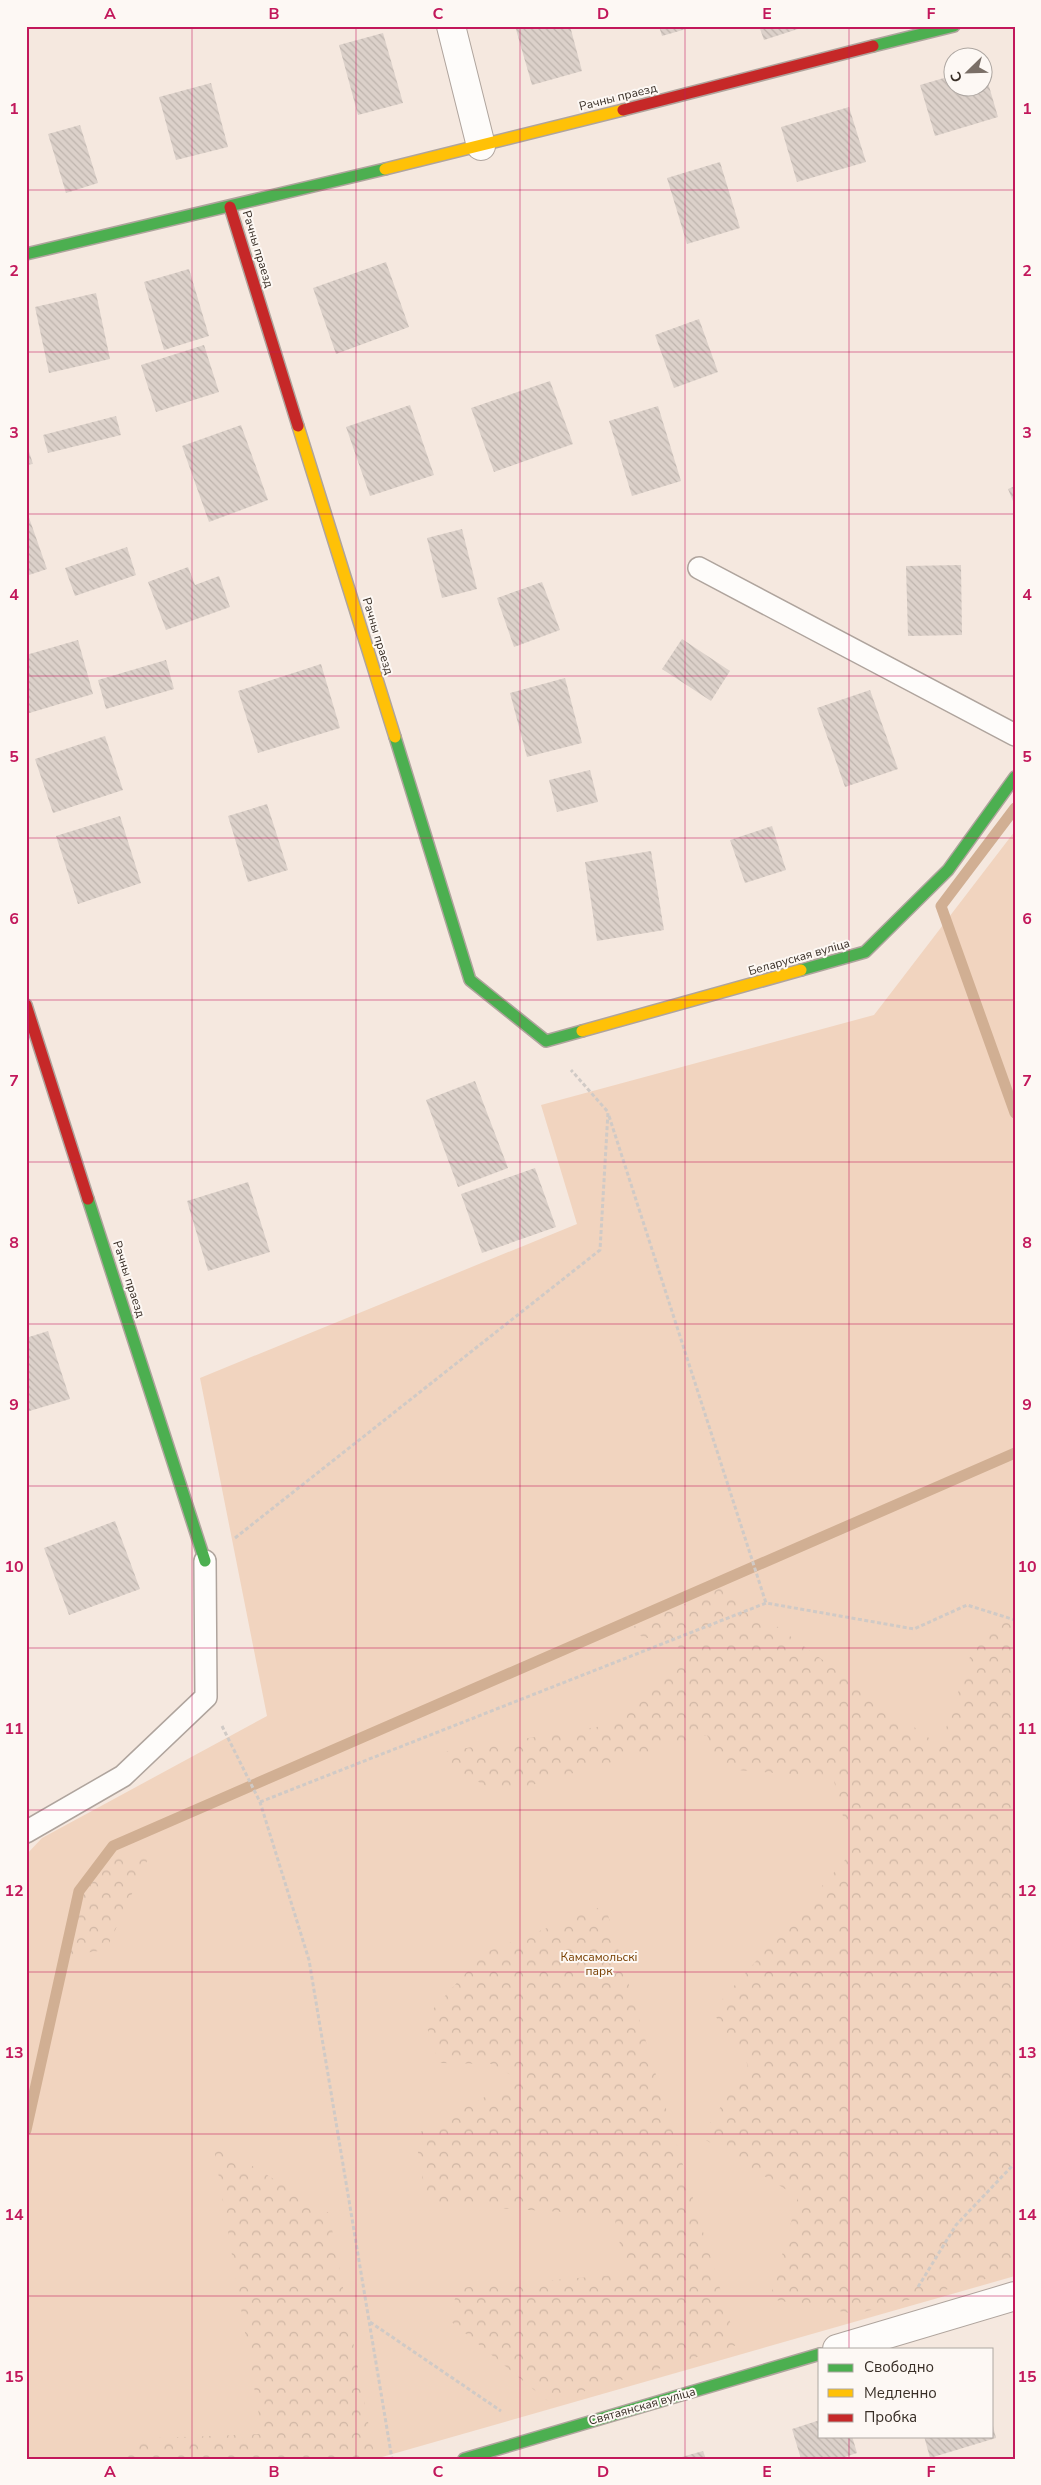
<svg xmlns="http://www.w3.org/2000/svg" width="1041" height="2485" font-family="'Nunito Sans',sans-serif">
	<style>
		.green { fill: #f1d4bf }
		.forest { fill: url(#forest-crowns) }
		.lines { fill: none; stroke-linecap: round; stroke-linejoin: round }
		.stream { stroke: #d1af93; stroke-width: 11 }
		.building { fill: url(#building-back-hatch) }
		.lane-casing { stroke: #afa49d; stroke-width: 24 }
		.street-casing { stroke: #afa49d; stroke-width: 30 }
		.fast-casing { stroke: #afa49d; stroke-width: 14 }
		.slow-casing { stroke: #afa49d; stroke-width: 14 }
		.jam-casing { stroke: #afa49d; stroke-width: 14 }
		.path { stroke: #d0cac6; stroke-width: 3; stroke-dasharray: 4 2.5; stroke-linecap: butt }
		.lane { stroke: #fefcfa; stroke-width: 21 }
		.street { stroke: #fefcfa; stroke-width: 28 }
		.fast { stroke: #4caf50; stroke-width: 11 }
		.slow { stroke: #ffc107; stroke-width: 11 }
		.jam { stroke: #c62828; stroke-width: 11 }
		.grid { fill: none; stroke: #c2185b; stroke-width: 1; stroke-opacity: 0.55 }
		.labels { text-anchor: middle; stroke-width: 4; stroke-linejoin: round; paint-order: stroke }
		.street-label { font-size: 12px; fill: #382e26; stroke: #fdf8f4 }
		.park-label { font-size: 12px; fill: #784002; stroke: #fdf8f4 }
		.neatline { fill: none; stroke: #c2185b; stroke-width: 2 }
		.grid-label { font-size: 16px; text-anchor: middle; font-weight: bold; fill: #c2185b }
	</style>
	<defs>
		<pattern id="forest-crowns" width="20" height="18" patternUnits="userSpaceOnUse" patternTransform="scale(1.25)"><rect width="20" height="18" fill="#f1d4bf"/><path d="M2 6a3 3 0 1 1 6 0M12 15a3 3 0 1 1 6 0" fill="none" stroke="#cfb6a4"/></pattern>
		<pattern id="building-back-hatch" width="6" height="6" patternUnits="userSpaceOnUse" patternTransform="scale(1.25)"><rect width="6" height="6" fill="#dcd1ca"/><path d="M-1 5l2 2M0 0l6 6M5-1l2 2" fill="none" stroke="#beb4ad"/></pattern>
	</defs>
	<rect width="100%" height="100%" fill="#f5e8df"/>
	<path class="green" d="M1015 831V2276L375 2459H26V1855L42 1838 267 1716 200 1378 577 1224 541 1105 874 1015Z"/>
	<path class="forest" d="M723 1587 940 1746 978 1633 1015 1614V2271L856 2314 770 2299 798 2197 701 2137 748 2065 712 2011 852 1852 833 1777 721 1769 707 1735 500 1794 429 1754 615 1724 694 1652 624 1631Z
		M119 1851 148 1859 106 1950 69 1955 84 1892Z
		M605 1905 737 2345 549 2402 449 2320 458 2288 626 2274 614 2215 427 2204 415 2135 518 2079 492 2064 439 2063 424 2019 484 1953Z
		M213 2142 329 2213 375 2459H126L129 2439 262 2434Z"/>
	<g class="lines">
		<path class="stream" d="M1015 808 941 906 1015 1113
			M26 2130 79 1891 113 1846 1015 1453"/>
	</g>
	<path class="building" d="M515 26H570L582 71 532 85Z
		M659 26H693V27L662 36Z
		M759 26H797L798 29 764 40Z
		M383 33 403 103 358 115 339 45Z
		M984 69 998 117 935 136 920 85 954 75V88H984Z
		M211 83 228 147 176 160 159 97Z
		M849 107 866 162 797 182 781 127Z
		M80 125 98 183 66 193 48 134Z
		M720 162 740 228 687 244 667 178Z
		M386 262 409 327 336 354 313 288Z
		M189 269 209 336 164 350 144 282Z
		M96 293 110 359 49 373 35 307Z
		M699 319 718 372 674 388 655 335Z
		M204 345 219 392 156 412 141 365Z
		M550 381 573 444 494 472 471 408Z
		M410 405 434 475 370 496 346 427Z
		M658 406 681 481 632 496 609 421Z
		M116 416 121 435 48 453 43 435Z
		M241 425 268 500 209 522 182 446Z
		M26 442 33 464 26 465Z
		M1015 486V506L1008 489Z
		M26 509 47 569 26 576Z
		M462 529 477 589 442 598 427 538Z
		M127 547 136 575 75 596 65 568Z
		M961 565 962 635 908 636 906 566Z
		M188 567 195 585 219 576 230 607 166 630 148 582Z
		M542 582 560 630 514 647 497 598Z
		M682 639 730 671 711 701 662 669Z
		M78 640 93 694 26 714V655Z
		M166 660 174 689 106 709 98 680Z
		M321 664 340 728 258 753 238 691Z
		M565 678 582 743 527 757 510 693Z
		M870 690 898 769 845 787 817 708Z
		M105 736 123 790 53 813 35 759Z
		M590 770 598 802 557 812 549 780Z
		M267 804 288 870 248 882 228 816Z
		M120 816 141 883 78 904 56 836Z
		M772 826 786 870 745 883 730 840Z
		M651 851 664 930 597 941 585 862Z
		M475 1081 508 1168 458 1187 426 1100Z
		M535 1168 556 1227 482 1253 461 1194Z
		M248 1182 270 1252 208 1271 187 1201Z
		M48 1331 70 1399 26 1412V1338Z
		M115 1521 140 1589 69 1615 44 1548Z
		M820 2420V2436H852L857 2453 839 2459H801L792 2429Z
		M993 2426 996 2438 930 2458 924 2436H992Z
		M703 2451 706 2459H678V2458Z"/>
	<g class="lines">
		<defs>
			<path id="lane" d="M699 568 1015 735
				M26 1832 123 1776 206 1697 205 1561"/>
			<path id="street" d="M451 26 481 146
				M837 2349 1015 2296"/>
			<path id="fast" d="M873 46 954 26
				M26 254 385 169
				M395 737 470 980 546 1041 582 1031
				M801 970 865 952 948 870 1015 777
				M88 1199 205 1561
				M464 2459 820 2354"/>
			<path id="slow" d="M385 169 623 110
				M298 426 395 737
				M582 1031 801 970"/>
			<path id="jam" d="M623 110 873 46
				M230 207 298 426
				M26 1005 88 1199"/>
		</defs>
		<use href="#lane" class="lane-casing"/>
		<use href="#street" class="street-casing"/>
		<use href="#fast" class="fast-casing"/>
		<use href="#slow" class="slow-casing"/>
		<use href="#jam" class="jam-casing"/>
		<path class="path" d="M609 1116 766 1603
			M235 1538 600 1250 608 1112 571 1070
			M222 1726 260 1802 309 1960 392 2459
			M260 1802 766 1603 914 1629 967 1605 1015 1620
			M918 2287 956 2225 1015 2163
			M370 2322 501 2411"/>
		<use href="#lane" class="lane"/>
		<use href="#street" class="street"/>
		<use href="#fast" class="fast"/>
		<use href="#slow" class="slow"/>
		<use href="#jam" class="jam"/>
	</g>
	<path class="grid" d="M192 26V2459M356 26V2459M520 26V2459M685 26V2459M849 26V2349M26 190H1015M26 352H1015M26 514H1015M26 676H1015M26 838H1015M26 1000H1015M26 1162H1015M26 1324H1015M26 1486H1015M26 1648H1015M26 1810H1015M26 1972H1015M26 2134H1015M26 2296H1015M849 2436V2459"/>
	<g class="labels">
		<g class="street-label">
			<text transform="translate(618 97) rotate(-14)" y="4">Рачны праезд</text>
			<text transform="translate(258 249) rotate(73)" y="4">Рачны праезд</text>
			<text transform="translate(378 636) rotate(73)" y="4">Рачны праезд</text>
			<text transform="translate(799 957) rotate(-16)" y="4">Беларуская вуліца</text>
			<text transform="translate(129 1279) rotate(72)" y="4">Рачны праезд</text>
			<text transform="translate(642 2406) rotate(-16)" y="4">Святаянская вуліца</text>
		</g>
		<g class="park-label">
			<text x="599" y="1961">Камсамольскі<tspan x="599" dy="14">парк</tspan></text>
		</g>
	</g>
	<rect width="1041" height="2485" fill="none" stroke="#fdf8f4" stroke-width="55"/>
	<rect x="818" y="2348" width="175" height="90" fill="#fdf8f4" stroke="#aea7a2"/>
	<rect x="828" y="2364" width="25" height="8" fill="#4caf50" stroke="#aea7a2"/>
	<text x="864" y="2372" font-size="15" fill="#382e26">Свободно</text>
	<rect x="828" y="2389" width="25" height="8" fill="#ffc107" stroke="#aea7a2"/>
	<text x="864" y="2398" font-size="15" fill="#382e26">Медленно</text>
	<rect x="828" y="2414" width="25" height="8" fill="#c62828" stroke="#aea7a2"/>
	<text x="864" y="2422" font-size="15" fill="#382e26">Пробка</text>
	<g transform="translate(968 72) rotate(247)"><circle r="24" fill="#fdf8f4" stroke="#aea7a2"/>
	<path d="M0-4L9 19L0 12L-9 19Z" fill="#7a6f67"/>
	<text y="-8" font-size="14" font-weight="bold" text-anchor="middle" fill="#382e26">С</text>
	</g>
	<rect x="28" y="28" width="986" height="2430" class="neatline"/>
	<g class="grid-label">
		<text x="110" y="19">A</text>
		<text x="274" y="19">B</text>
		<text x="438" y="19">C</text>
		<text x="603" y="19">D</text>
		<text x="767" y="19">E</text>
		<text x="931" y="19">F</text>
		<text x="14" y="114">1</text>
		<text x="1027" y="114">1</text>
		<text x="14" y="276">2</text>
		<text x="1027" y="276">2</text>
		<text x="14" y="438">3</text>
		<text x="1027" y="438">3</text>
		<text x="14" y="600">4</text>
		<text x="1027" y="600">4</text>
		<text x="14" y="762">5</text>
		<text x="1027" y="762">5</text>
		<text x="14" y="924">6</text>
		<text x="1027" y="924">6</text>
		<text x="14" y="1086">7</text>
		<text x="1027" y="1086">7</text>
		<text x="14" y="1248">8</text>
		<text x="1027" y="1248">8</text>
		<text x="14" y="1410">9</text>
		<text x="1027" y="1410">9</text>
		<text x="14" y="1572">10</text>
		<text x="1027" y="1572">10</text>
		<text x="14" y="1734">11</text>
		<text x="1027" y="1734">11</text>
		<text x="14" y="1896">12</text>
		<text x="1027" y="1896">12</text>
		<text x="14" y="2058">13</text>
		<text x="1027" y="2058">13</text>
		<text x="14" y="2220">14</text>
		<text x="1027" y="2220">14</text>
		<text x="14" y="2382">15</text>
		<text x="1027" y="2382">15</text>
		<text x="110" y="2477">A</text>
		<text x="274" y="2477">B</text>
		<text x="438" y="2477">C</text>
		<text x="603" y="2477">D</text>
		<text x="767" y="2477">E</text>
		<text x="931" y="2477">F</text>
	</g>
</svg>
